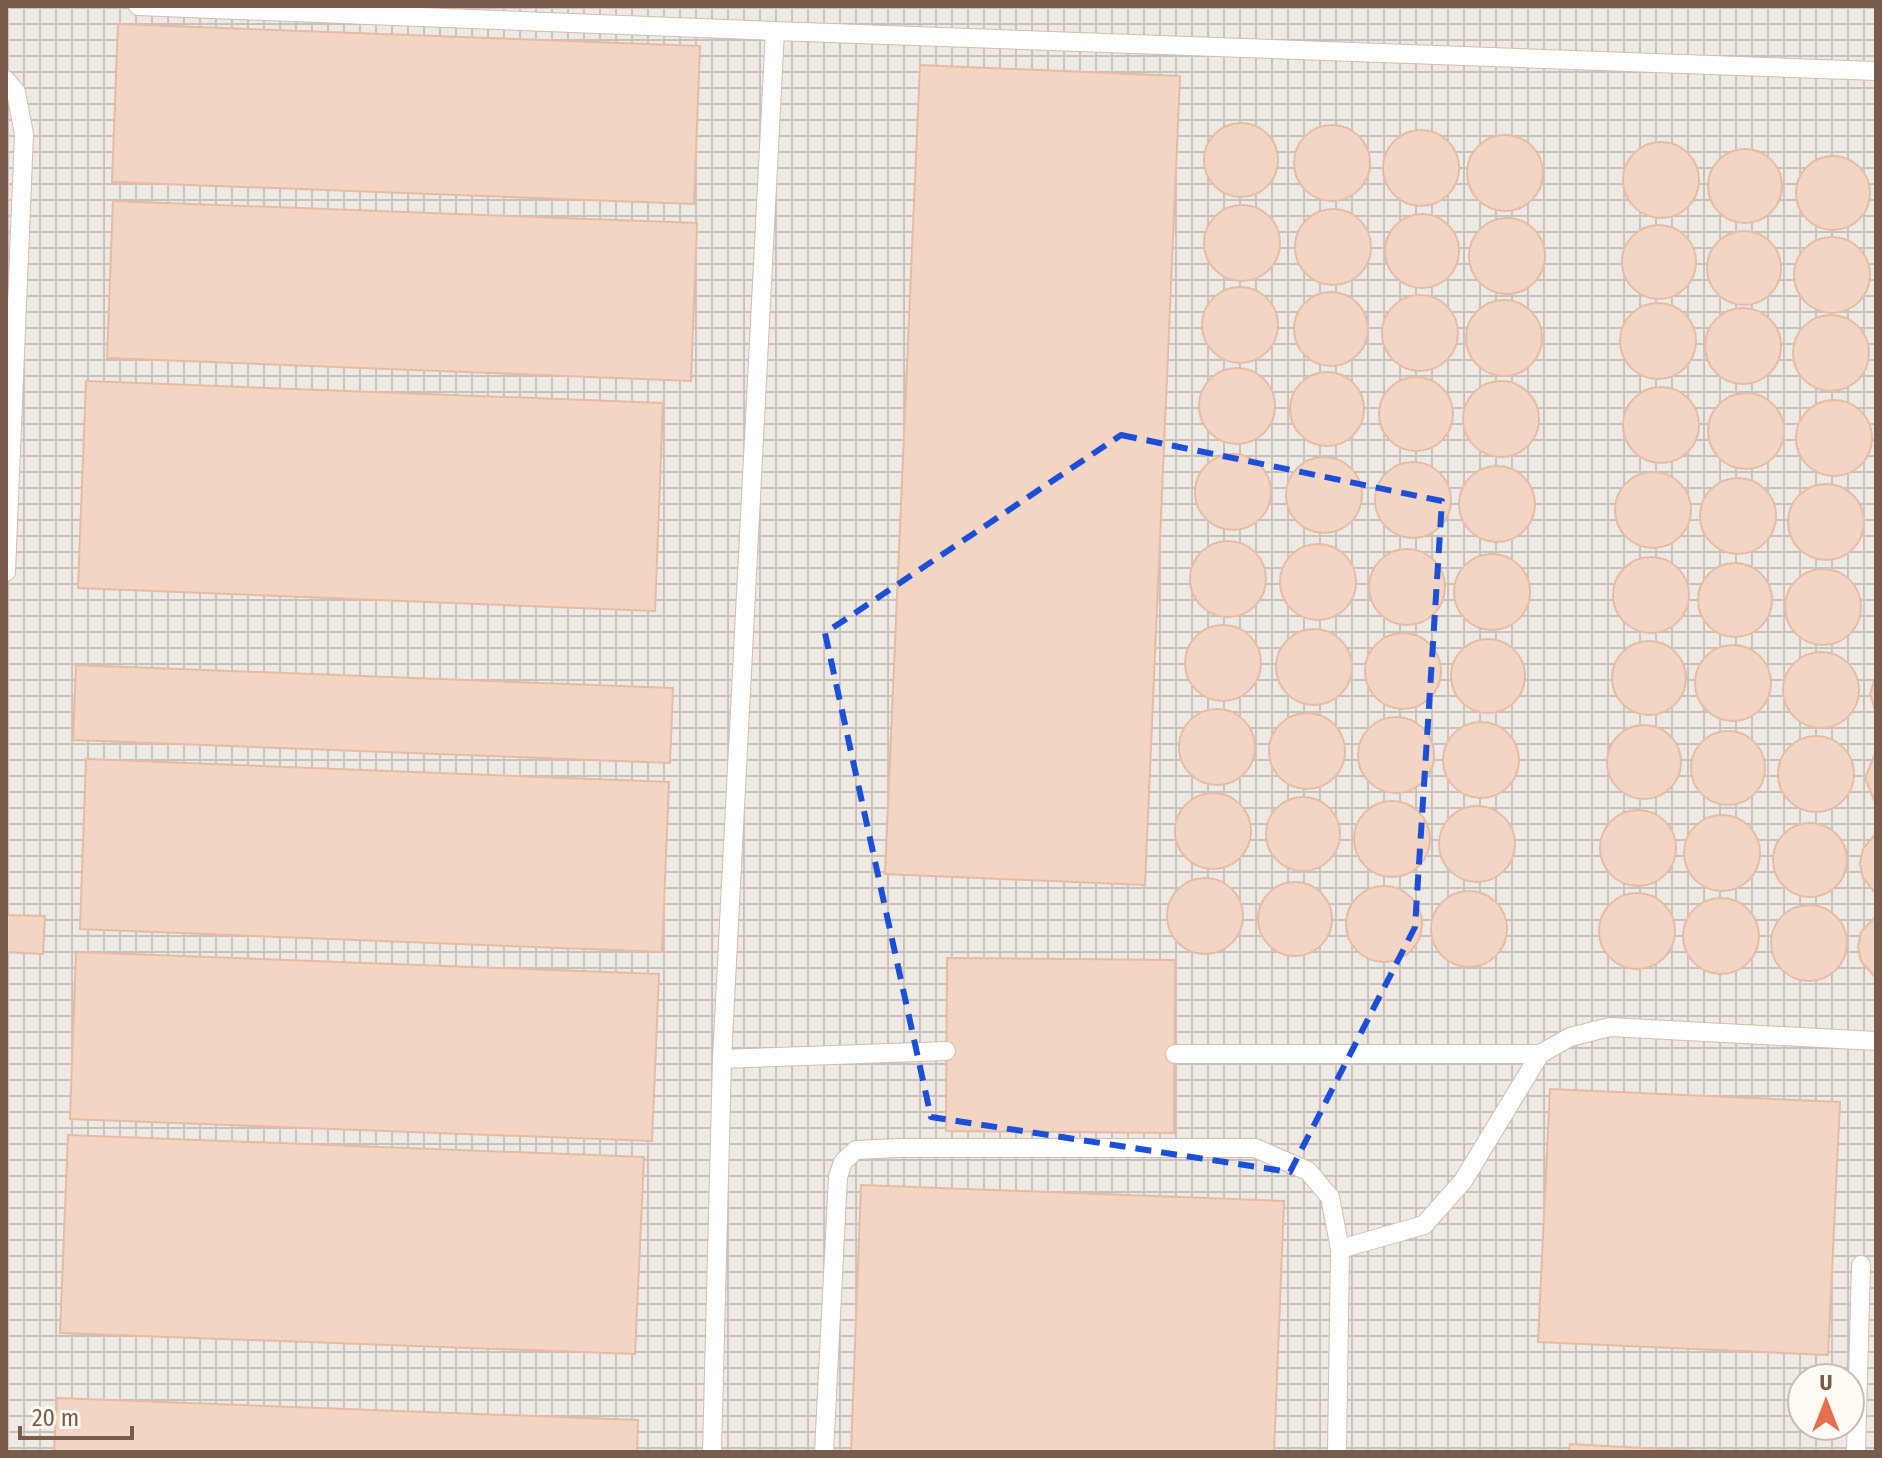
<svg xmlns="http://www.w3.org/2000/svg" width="1882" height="1458" font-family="'Fira Sans Condensed',sans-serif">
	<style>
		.industrial { fill: url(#industrial-grid); fill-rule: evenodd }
		.building { fill: #f3d5c3; stroke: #e6bba3; stroke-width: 2 }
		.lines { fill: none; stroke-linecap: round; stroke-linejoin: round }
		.service-casing { stroke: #d1beb0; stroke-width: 20 }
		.service { stroke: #fff; stroke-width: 18 }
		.marked { fill: none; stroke: #1d4ed8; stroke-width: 6; stroke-dasharray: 16 10; stroke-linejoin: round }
	</style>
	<defs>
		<pattern id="industrial-grid" width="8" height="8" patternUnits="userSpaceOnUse" patternTransform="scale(2)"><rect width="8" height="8" fill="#efe9e4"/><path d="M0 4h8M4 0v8" fill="none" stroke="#c7c0bb"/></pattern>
	</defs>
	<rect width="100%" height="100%" fill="#fdf6ec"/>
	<path class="industrial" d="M6 6H1876V1452H6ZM1802 1378H1850V1426H1802Z"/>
	<path class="building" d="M118 24 700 46 694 204 112 182Z
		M920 65 1180 76 1145 885 885 874Z
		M1204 160a37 37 0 1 1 74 0a37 37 0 1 1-74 0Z
		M1294 163a38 38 0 1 1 76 0a38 38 0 1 1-76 0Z
		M1383 168a38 38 0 1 1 76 0a38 38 0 1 1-76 0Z
		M1467 173a38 38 0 1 1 76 0a38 38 0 1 1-76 0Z
		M1623 180a38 38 0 1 1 76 0a38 38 0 1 1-76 0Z
		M1708 186a37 37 0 1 1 74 0a37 37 0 1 1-74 0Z
		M1796 193a37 37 0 1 1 74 0a37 37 0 1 1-74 0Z
		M113 201 697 223 691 381 107 358Z
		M1204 243a38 38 0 1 1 76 0a38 38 0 1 1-76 0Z
		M1295 247a38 38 0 1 1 76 0a38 38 0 1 1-76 0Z
		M1385 251a37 37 0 1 1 74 0a37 37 0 1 1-74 0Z
		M1469 256a38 38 0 1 1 76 0a38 38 0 1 1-76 0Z
		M1622 262a37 37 0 1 1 74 0a37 37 0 1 1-74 0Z
		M1707 268a37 37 0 1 1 74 0a37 37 0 1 1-74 0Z
		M1794 275a38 38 0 1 1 76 0a38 38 0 1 1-76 0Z
		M1202 325a38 38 0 1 1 76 0a38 38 0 1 1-76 0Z
		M1294 329a37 37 0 1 1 74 0a37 37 0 1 1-74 0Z
		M1382 333a38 38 0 1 1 76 0a38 38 0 1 1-76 0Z
		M1466 338a38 38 0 1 1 76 0a38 38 0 1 1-76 0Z
		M1620 341a38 38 0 1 1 76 0a38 38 0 1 1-76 0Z
		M1705 346a38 38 0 1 1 76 0a38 38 0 1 1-76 0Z
		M1793 353a38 38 0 1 1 76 0a38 38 0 1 1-76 0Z
		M1199 406a38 38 0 1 1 76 0a38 38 0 1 1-76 0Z
		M1290 409a37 37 0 1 1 74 0a37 37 0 1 1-74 0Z
		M1379 414a37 37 0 1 1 74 0a37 37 0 1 1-74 0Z
		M86 381 663 403 655 611 78 588Z
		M1463 419a38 38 0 1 1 76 0a38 38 0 1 1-76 0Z
		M1623 425a38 38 0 1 1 76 0a38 38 0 1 1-76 0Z
		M1708 431a38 38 0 1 1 76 0a38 38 0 1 1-76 0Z
		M1796 438a38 38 0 1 1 76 0a38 38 0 1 1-76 0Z
		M1195 492a38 38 0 1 1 76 0a38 38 0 1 1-76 0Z
		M1286 495a38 38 0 1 1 76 0a38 38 0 1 1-76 0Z
		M1375 500a38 38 0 1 1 76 0a38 38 0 1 1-76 0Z
		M1459 504a38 38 0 1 1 76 0a38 38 0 1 1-76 0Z
		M1615 510a38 38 0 1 1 76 0a38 38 0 1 1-76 0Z
		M1700 516a38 38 0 1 1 76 0a38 38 0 1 1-76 0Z
		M1788 522a38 38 0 1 1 76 0a38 38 0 1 1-76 0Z
		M1190 579a38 38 0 1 1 76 0a38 38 0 1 1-76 0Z
		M1280 582a38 38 0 1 1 76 0a38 38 0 1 1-76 0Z
		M1369 587a38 38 0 1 1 76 0a38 38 0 1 1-76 0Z
		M1454 592a38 38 0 1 1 76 0a38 38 0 1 1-76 0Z
		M1613 595a38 38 0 1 1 76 0a38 38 0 1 1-76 0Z
		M1698 600a37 37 0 1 1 74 0a37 37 0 1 1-74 0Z
		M1785 607a38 38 0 1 1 76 0a38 38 0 1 1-76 0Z
		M1185 663a38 38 0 1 1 76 0a38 38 0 1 1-76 0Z
		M1276 667a38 38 0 1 1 76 0a38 38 0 1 1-76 0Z
		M1365 671a38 38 0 1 1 76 0a38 38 0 1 1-76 0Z
		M1451 676a37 37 0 1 1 74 0a37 37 0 1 1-74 0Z
		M1612 678a37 37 0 1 1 74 0a37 37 0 1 1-74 0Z
		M1695 683a38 38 0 1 1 76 0a38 38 0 1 1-76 0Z
		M1783 690a38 38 0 1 1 76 0a38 38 0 1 1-76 0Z
		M76 665 673 688 670 763 73 740Z
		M1876 675V713L1870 694Z
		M1179 747a38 38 0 1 1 76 0a38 38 0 1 1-76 0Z
		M1269 751a38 38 0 1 1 76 0a38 38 0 1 1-76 0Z
		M1358 755a38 38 0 1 1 76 0a38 38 0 1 1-76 0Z
		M1443 760a38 38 0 1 1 76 0a38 38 0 1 1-76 0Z
		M1607 762a37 37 0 1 1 74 0a37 37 0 1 1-74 0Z
		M1691 768a37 37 0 1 1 74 0a37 37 0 1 1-74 0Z
		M1778 774a38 38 0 1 1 76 0a38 38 0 1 1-76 0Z
		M1876 752V805L1865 778Z
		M86 759 669 782 662 952 80 929Z
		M1175 831a38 38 0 1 1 76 0a38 38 0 1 1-76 0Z
		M1266 834a37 37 0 1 1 74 0a37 37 0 1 1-74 0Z
		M1354 839a38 38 0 1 1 76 0a38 38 0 1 1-76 0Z
		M1439 844a38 38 0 1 1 76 0a38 38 0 1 1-76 0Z
		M1600 848a38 38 0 1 1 76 0a38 38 0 1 1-76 0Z
		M1684 853a38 38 0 1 1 76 0a38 38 0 1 1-76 0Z
		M1773 860a37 37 0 1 1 74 0a37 37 0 1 1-74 0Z
		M1876 833V894L1863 878 1860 864 1863 849Z
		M1167 916a38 38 0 1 1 76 0a38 38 0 1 1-76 0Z
		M1258 919a37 37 0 1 1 74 0a37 37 0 1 1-74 0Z
		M1346 924a38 38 0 1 1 76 0a38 38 0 1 1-76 0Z
		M1431 929a38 38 0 1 1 76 0a38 38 0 1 1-76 0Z
		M1599 931a38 38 0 1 1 76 0a38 38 0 1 1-76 0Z
		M1683 936a38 38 0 1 1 76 0a38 38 0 1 1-76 0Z
		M1771 943a38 38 0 1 1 76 0a38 38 0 1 1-76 0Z
		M6 915 45 916 43 954 6 952Z
		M1876 916V978L1861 961 1858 947 1861 932Z
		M76 952 659 974 652 1141 70 1119Z
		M947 958 1175 960 1174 1133 946 1131Z
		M1550 1089 1840 1102 1828 1355 1538 1342Z
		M68 1135 644 1157 635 1354 60 1333Z
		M861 1185 1284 1201 1274 1452H851Z
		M57 1398 638 1420 637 1452H54Z
		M1570 1444 1696 1451V1452H1569Z"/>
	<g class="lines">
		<defs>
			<path id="service" d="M138 6 775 31
				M6 80 16 92 24 134 6 572
				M1175 1054H1540
				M722 1059 946 1051
				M1340 1249 1424 1225 1463 1181 1540 1054 1570 1037 1610 1027 1876 1041
				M712 1452 722 1059 775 31 1876 71
				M824 1452 838 1177 843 1162 856 1150 898 1148H1255L1308 1171 1330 1197 1340 1249 1337 1452
				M1856 1452 1861 1265"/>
		</defs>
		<use href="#service" class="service-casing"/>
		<use href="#service" class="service"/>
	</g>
	<path class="marked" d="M1121 435 1442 501 1415 927 1290 1172 931 1117 825 633Z"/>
	<rect width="1882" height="1458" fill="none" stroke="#7a5c4d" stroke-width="16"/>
	<g transform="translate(1826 1402)"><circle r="38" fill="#fffaf3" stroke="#cabbb1" stroke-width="2"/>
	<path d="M0-6L14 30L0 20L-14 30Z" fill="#e76f51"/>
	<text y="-12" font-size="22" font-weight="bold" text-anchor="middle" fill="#7a5c4d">U</text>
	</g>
	<path d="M20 1426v12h112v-12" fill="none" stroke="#7a5c4d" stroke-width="4"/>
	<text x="32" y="1426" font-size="24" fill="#7a5c4d" stroke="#fffaf3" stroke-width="6" paint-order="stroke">20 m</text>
</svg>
